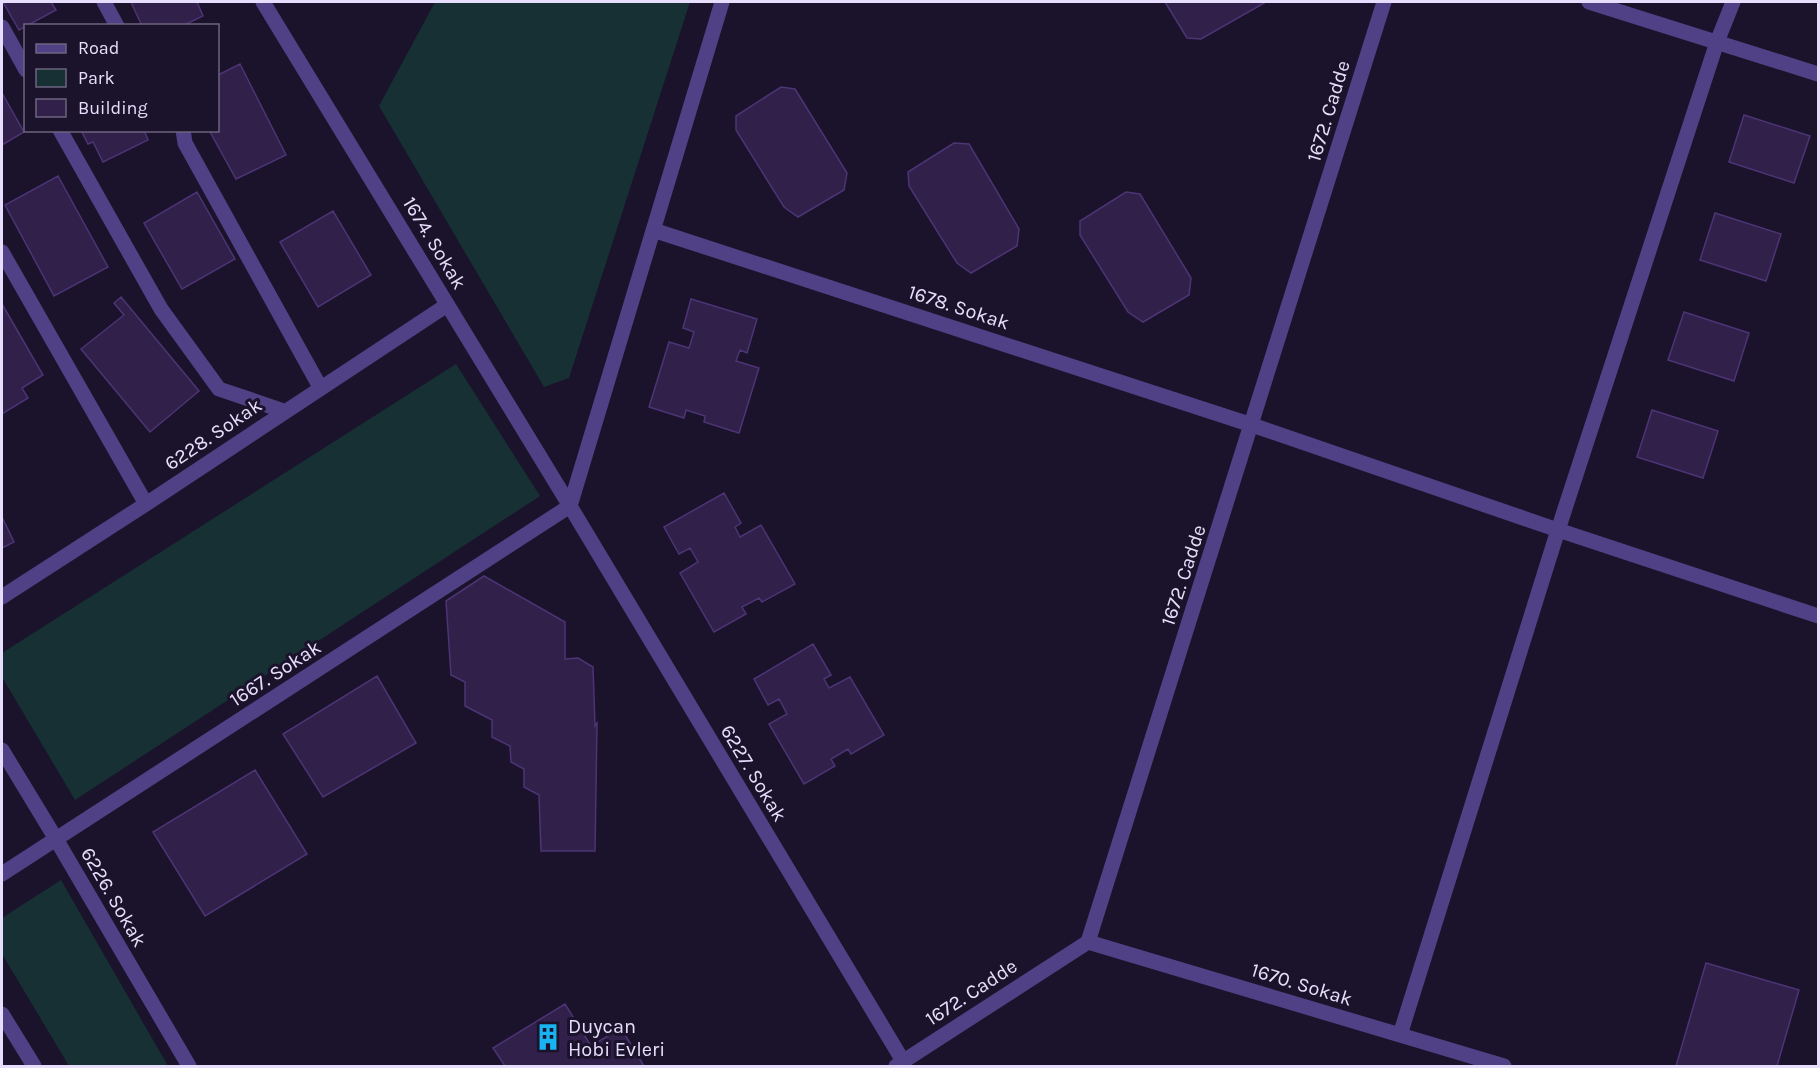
<svg xmlns="http://www.w3.org/2000/svg" width="1820" height="1068" font-family="Karla,sans-serif">
	<style>
		.green { fill: #163034 }
		.building { fill: #30204a; stroke: #4c3475; stroke-width: 1.5 }
		.lines { fill: none; stroke-linecap: round; stroke-linejoin: round }
		.minor { stroke: #504186; stroke-width: 15 }
		.labels { text-anchor: middle; stroke-width: 6; stroke-linejoin: round; paint-order: stroke }
		.street-label { font-size: 20px; fill: #e7defd; stroke: #1b132b }
		.poi-label { font-size: 20px; fill: #e7defd; stroke: #1b132b; text-anchor: start }
	</style>
	<rect width="100%" height="100%" fill="#1b132b"/>
	<path class="green" d="M435 2H690L569 378 544 387 379 106Z
		M456 364 540 496 75 800 2 677V653Z
		M61 880 168 1066H69L2 954V918Z"/>
	<path class="building" d="M3 2H51L56 10 19 30Z
		M131 2H197L203 16 182 26H142Z
		M1165 2H1266L1201 39 1187 38Z
		M240 64 286 155 236 179 209 130H218V75Z
		M781 87 795 89 847 173 844 190 798 217 784 207 736 130V116Z
		M2 93 24 132 2 145Z
		M1744 115 1810 136 1794 183 1729 162Z
		M81 130H144L148 140 103 162 93 142 88 144Z
		M954 143 969 144 1019 229 1017 246 971 273 957 263 909 186 908 172Z
		M58 176 108 267 54 296 5 205Z
		M197 192 235 259 182 289 144 223Z
		M1126 192 1140 194 1191 278 1189 295 1143 322 1128 312 1080 235V221Z
		M333 211 371 275 318 307 280 242Z
		M1715 213 1781 234 1766 281 1700 260Z
		M121 297 199 391 150 432 81 349 124 315 114 303Z
		M691 299 757 319 747 353 740 350 736 361 759 368 739 433 704 422 705 416 686 410 684 418 649 407 669 342 689 348 694 332 683 328Z
		M2 304 43 375 22 388 28 398 2 414Z
		M1684 312 1749 333 1734 381 1668 360Z
		M1652 410 1718 431 1703 478 1637 457Z
		M724 493 741 523 735 527 740 537 761 525 795 584 762 602 759 598 742 607 746 614 714 632 680 573 698 562 690 548 679 554 664 527Z
		M2 517 14 542 2 548Z
		M484 576 565 622V659L578 658 593 667 595 726 597 723 595 851H541L539 795 524 787V769L511 762 510 746 492 737V720L465 706V682L451 675 446 601Z
		M813 644 831 675 824 679 829 688 850 677 884 735 851 754 848 749 831 759 835 766 804 784 769 724 787 714 779 699 768 705 754 679Z
		M377 676 416 743 323 797 283 734Z
		M255 770 307 854 205 916 153 832Z
		M1706 963 1799 990 1777 1066H1676Z
		M565 1004 591 1046 621 1028 644 1066H505L493 1048Z"/>
	<g class="lines">
		<path class="minor" d="M104 2 117 26
			M263 2 570 506 903 1061
			M1589 2 1818 74
			M2 27 26 70
			M60 130 161 309 219 389 284 411
			M183 130 185 143 320 387
			M653 230 1252 425 1558 530 1818 616
			M2 252 146 504
			M570 506 722 2
			M2 597 146 504 447 305
			M2 750 56 839 189 1066
			M2 874 570 506
			M1088 942 1504 1066
			M2 1014 34 1066
			M1400 1035 1558 530 1717 42 1733 2
			M896 1066 1088 942 1384 2"/>
	</g>
	<defs>
		<symbol id="building-bare" viewBox="-9 -9 18 18"><path d="M-4-6H4V6H1V3H-1V6H-4ZM-2.5-4.3h1.7v1.8h-1.7ZM.8-4.3h1.7v1.8H.8ZM-2.5-1h1.7V.8h-1.7ZM.8-1h1.7V.8H.8Z" fill="#17b4f1" stroke="#1b132b" stroke-width="2.5" paint-order="stroke"/></symbol>
	</defs>
	<g fill-rule="evenodd">
		<use href="#building-bare" x="529" y="1018" width="38" height="38"/>
	</g>
	<g class="labels">
		<g class="street-label">
			<text transform="translate(1328 111) rotate(-73)" y="7">1672. Cadde</text>
			<text transform="translate(435 243) rotate(59)" y="7">1674. Sokak</text>
			<text transform="translate(959 307) rotate(18)" y="7">1678. Sokak</text>
			<text transform="translate(213 434) rotate(-34)" y="7">6228. Sokak</text>
			<text transform="translate(1183 575) rotate(-72)" y="7">1672. Cadde</text>
			<text transform="translate(275 673) rotate(-33)" y="7">1667. Sokak</text>
			<text transform="translate(754 773) rotate(59)" y="7">6227. Sokak</text>
			<text transform="translate(114 897) rotate(60)" y="7">6226. Sokak</text>
			<text transform="translate(1302 984) rotate(17)" y="7">1670. Sokak</text>
			<text transform="translate(971 992) rotate(-33)" y="7">1672. Cadde</text>
		</g>
		<g class="poi-label">
			<text x="568" y="1033">Duycan<tspan x="568" dy="23">Hobi Evleri</tspan></text>
		</g>
	</g>
	<rect width="1820" height="1068" fill="none" stroke="#e7defd" stroke-width="6"/>
	<rect x="24" y="24" width="195" height="108" fill="#1b132b" stroke="#6d647f" stroke-width="1.5"/>
	<rect x="36" y="44" width="30" height="9" fill="#504186" stroke="#6d647f" stroke-width="1.5"/>
	<text x="78" y="54" font-size="18" fill="#e7defd">Road</text>
	<rect x="36" y="69" width="30" height="18" fill="#163034" stroke="#6d647f" stroke-width="1.5"/>
	<text x="78" y="84" font-size="18" fill="#e7defd">Park</text>
	<rect x="36" y="99" width="30" height="18" fill="#30204a" stroke="#6d647f" stroke-width="1.5"/>
	<text x="78" y="114" font-size="18" fill="#e7defd">Building</text>
</svg>
